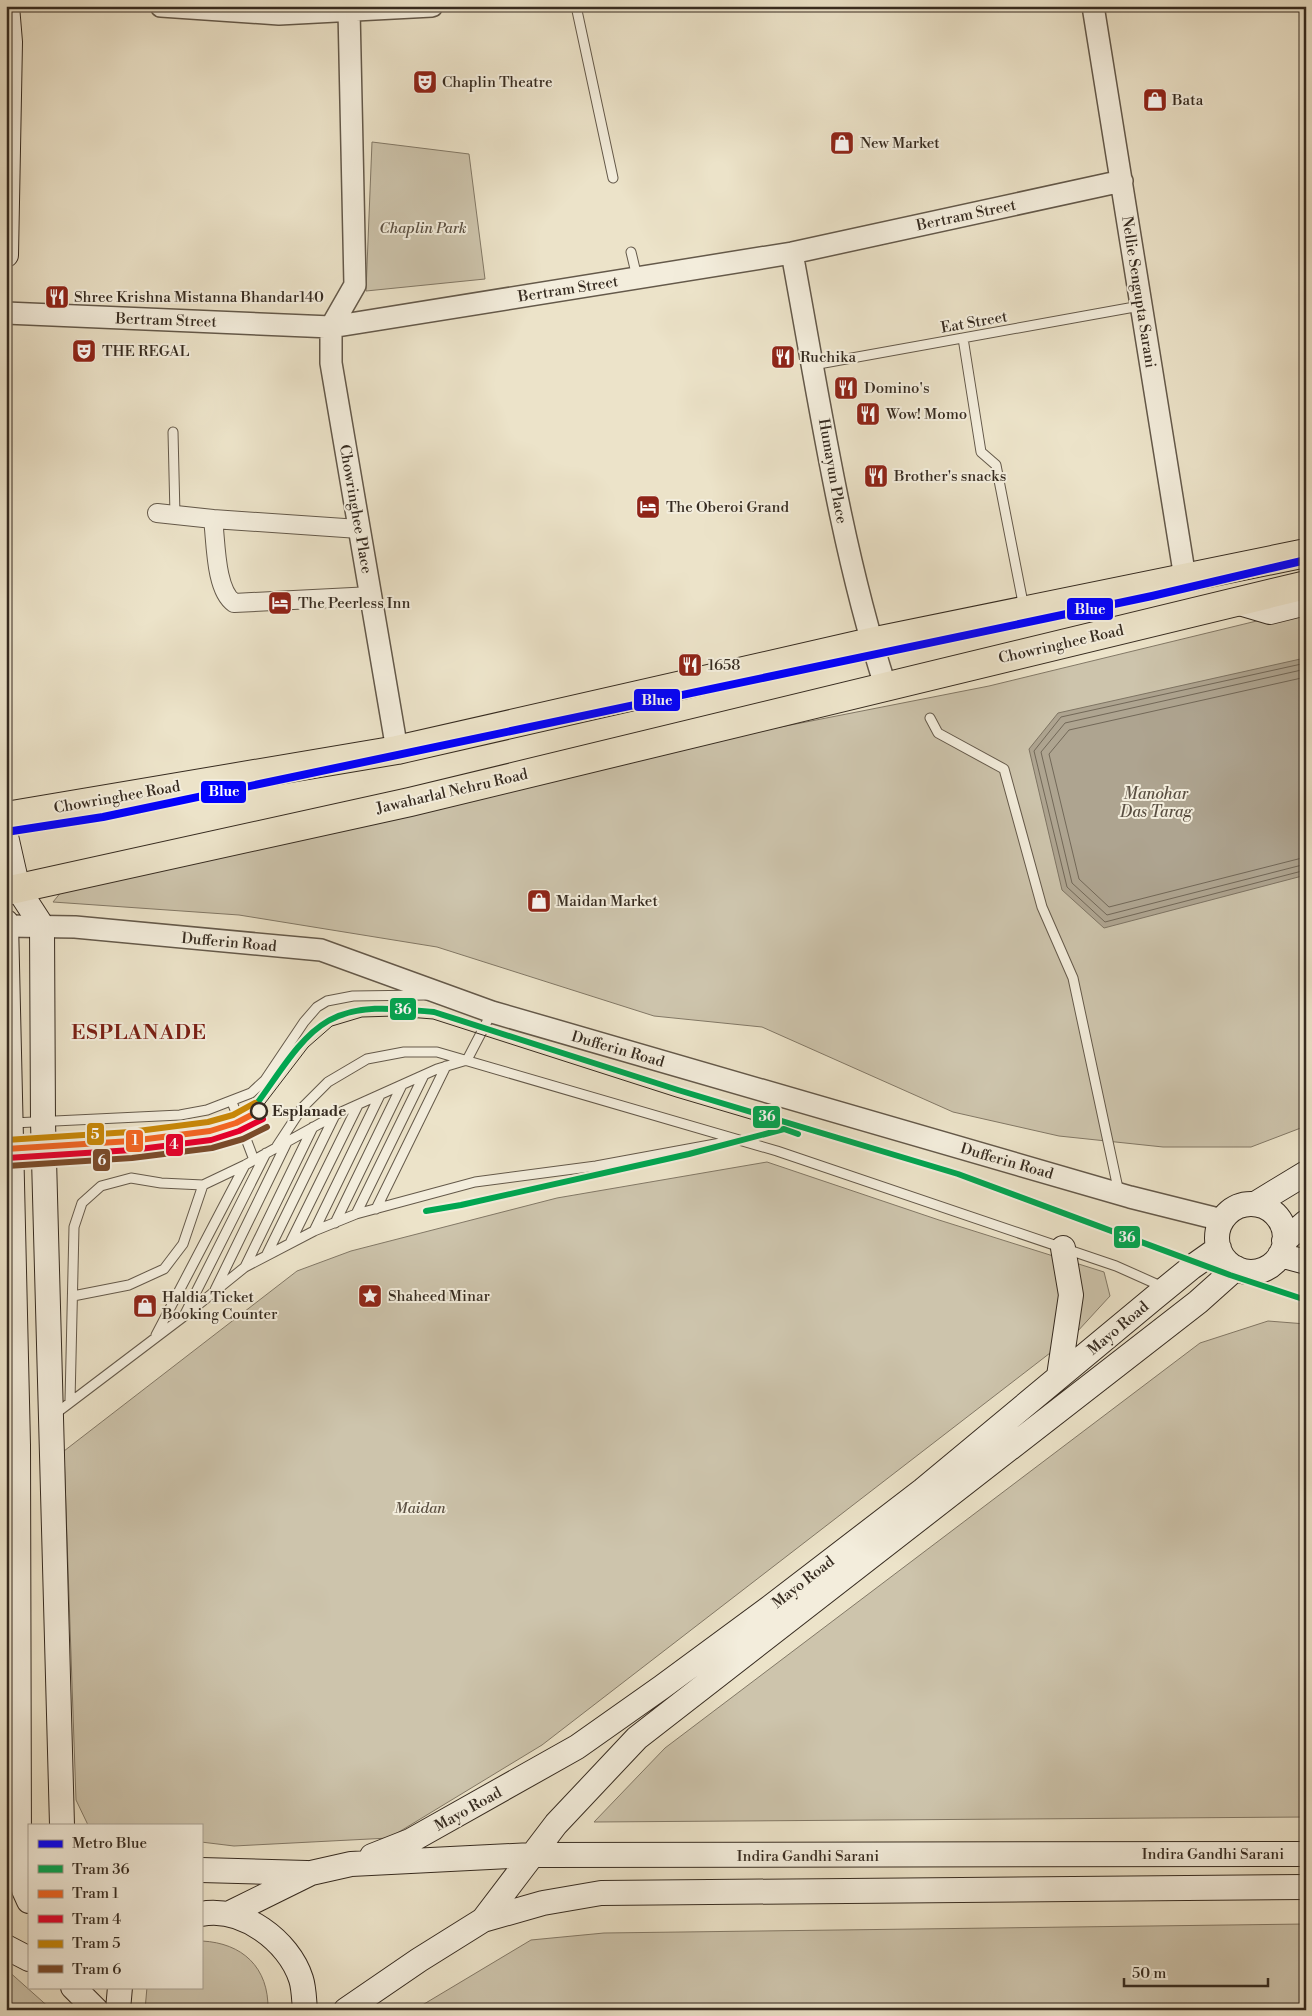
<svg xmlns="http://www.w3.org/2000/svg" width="1312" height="2016" font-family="'Libre Bodoni',serif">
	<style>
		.green { fill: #cdc4ac; stroke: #827866 }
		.water { fill: #aea490; stroke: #7e7463 }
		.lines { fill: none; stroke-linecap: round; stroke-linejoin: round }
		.shore { stroke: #726858; stroke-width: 1 }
		.service-casing { stroke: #64594a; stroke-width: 11 }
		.minor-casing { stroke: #64594a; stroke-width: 20 }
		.tertiary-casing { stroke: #64594a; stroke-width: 24 }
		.secondary-casing { stroke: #362b20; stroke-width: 26 }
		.primary-casing { stroke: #362b20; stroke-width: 30 }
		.service { stroke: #f3eddc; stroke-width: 9 }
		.minor { stroke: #f3eddc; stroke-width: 18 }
		.tertiary { stroke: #f3eddc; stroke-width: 21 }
		.secondary { stroke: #f3eddc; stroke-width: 24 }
		.primary { stroke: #ece3c9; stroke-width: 28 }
		.tram { stroke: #362b20; stroke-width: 1 }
		.tram-1-casing { stroke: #f3eddc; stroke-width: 10 }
		.tram-2-casing { stroke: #f3eddc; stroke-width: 10 }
		.tram-3-casing { stroke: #f3eddc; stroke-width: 10 }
		.tram-4-casing { stroke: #f3eddc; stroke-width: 10 }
		.tram-5-casing { stroke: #f3eddc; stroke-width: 10 }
		.tram-1 { stroke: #00a651; stroke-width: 6 }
		.tram-2 { stroke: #f26522; stroke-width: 6 }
		.tram-3 { stroke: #e4002b; stroke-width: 6 }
		.tram-4 { stroke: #c78708; stroke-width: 6 }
		.tram-5 { stroke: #7a4b2a; stroke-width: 6 }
		.metro-1-casing { stroke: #f3eddc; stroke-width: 11 }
		.metro-1 { stroke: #00f; stroke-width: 8 }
		.stop-dot { fill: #f3eddc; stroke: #362b20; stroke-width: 2.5 }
		.labels { text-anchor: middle; stroke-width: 4; stroke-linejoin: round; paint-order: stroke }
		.poi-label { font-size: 15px; fill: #362b20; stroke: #f3eddc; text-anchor: start }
		.street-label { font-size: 15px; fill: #362b20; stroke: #f3eddc }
		.park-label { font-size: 15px; font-style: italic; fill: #5c5143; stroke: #f3eddc }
		.stop-label { font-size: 15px; font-weight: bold; fill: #362b20; stroke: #f3eddc; text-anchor: start }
		.water-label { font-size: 16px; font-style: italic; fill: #5a4f42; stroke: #f3eddc }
		.district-label { font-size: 20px; font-weight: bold; letter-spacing: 1px; fill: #7a1f14; stroke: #f3eddc }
		.line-badge { stroke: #f3eddc; stroke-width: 2 }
		.badge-label { font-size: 14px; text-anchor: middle; font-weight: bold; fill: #fff }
	</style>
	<rect width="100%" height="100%" fill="#ece3c9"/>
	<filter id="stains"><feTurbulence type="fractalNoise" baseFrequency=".004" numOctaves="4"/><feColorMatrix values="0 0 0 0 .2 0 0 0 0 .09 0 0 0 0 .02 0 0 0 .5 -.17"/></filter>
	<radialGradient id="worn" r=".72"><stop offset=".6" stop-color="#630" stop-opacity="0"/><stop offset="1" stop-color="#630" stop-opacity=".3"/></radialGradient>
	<path class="green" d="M372 142 469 154 485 279 366 291Z
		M1306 609V1126L1251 1147H1163L1059 1136 953 1112 762 1027 654 1016 437 947 239 915 53 902 84 864 989 686Z
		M767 1162 939 1220 1104 1272 1110 1296 1076 1333 542 1745 389 1838 234 1846 201 1842V1825H88L76 1800 64 1451 297 1271 351 1251 557 1198Z
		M1268 1321 1306 1324V1817L594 1822 665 1748 1200 1343Z
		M1306 1924V2010H414L531 1940 604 1933Z
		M202 1941C242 1943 269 1967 268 2010H145L147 1987H201Z
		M6 1969 52 2010H6Z"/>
	<path class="water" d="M1305 658 1306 875 1104 928 1062 890 1029 749 1058 713Z"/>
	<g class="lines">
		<path class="shore" d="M1306 663 1061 717 1034 751 1067 887 1105 922 1306 870
			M1306 669 1065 723 1041 752 1072 883 1107 915 1306 864
			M1306 677 1069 730 1049 754 1079 879 1109 907 1306 857"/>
		<defs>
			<path id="service" d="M576 6 613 178
				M631 252 637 277
				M963 338 981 452 996 465 1024 608
				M813 365 1140 306
				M173 432 175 515
				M930 718 938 733 1004 769 1042 907 1073 978 1119 1193
				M232 1102 254 1160
				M13 1123 180 1115 207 1110 251 1093 265 1080 304 1022 317 1007 327 1001 353 996 426 995
				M277 1146 302 1108 328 1082 367 1059 404 1052H437L777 1151 1116 1266 1163 1287
				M376 1209 446 1066
				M356 1214 424 1075
				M335 1223 402 1085
				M314 1231 380 1095
				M291 1241 358 1105
				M267 1254 335 1115
				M245 1267 313 1127
				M215 1290 288 1140
				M73 1296 129 1285 164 1269 183 1244 203 1185
				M185 1314 266 1153
				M156 1335 245 1165
				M70 1401 74 1227 82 1203 101 1186 131 1178 161 1183 203 1185 245 1165 339 1113 437 1069 467 1060 492 1012
				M55 1414 183 1317 245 1267 314 1231 356 1214 475 1182 596 1166 737 1140"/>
			<path id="minor" d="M157 513 213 519
				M359 529 213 519C216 541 215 590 234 603L372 596"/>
			<path id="tertiary" d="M161 6 279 14 432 6
				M1093 6 1185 578
				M349 10 355 285 331 327V363L397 750
				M792 253C819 398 840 545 885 685
				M6 313 331 327 792 253 1122 181
				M7 926 75 927 321 950 492 1012 1130 1197 1222 1220"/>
			<path id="secondary" d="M6 255 10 42 7 6
				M1236 602 1270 612 1306 603
				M6 836 18 889 42 926 43 1122 62 1825
				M6 922 18 1445 19 1856 24 1890 29 1901
				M1255 1204 1306 1173
				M1217 1238a34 34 0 1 1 68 0a34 34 0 1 1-68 0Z
				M1284 1241 1306 1222
				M1280 1255 1306 1262
				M1059 1376 1071 1295 1063 1248
				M372 1856 410 1841 577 1747 662 1687 772 1606 923 1490 1154 1298 1192 1267 1219 1248
				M201 1870 307 1873
				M201 1914C242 1906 289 1941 301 1979 304 1988 304 2000 305 2010
				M228 1914 311 1873 351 1864 532 1855 1306 1854
				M483 1920 556 1824 637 1738 1198 1302 1236 1268
				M6 1947 29 1959
				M73 1987 96 2010
				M118 2010 120 1987
				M346 2010 419 1960 483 1920 543 1903 601 1893 1306 1887"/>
			<path id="primary" d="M6 816 397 750 871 642 1306 553
				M6 891 410 802 1306 585"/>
		</defs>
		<use href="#service" class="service-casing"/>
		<use href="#minor" class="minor-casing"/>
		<use href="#tertiary" class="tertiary-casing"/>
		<use href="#secondary" class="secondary-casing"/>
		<use href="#primary" class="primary-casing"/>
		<use href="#service" class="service"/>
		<use href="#minor" class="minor"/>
		<use href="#tertiary" class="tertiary"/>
		<use href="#secondary" class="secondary"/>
		<use href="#primary" class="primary"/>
		<path class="tram" d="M259 1111 308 1047 332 1026 362 1017 395 1016 433 1019 676 1097 784 1129"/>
		<defs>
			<path id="tram-1" d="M255 1106C276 1079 298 1038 328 1021 359 1003 400 1009 434 1012L678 1090 958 1174 1230 1275 1306 1300
				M426 1211 461 1205 689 1154 784 1129 798 1134"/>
			<path id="tram-2" d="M6 1149 131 1141 210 1131 236 1123 259 1111"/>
			<path id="tram-3" d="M7 1158 132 1150 211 1140 239 1131 263 1119"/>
			<path id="tram-4" d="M6 1140 130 1132 208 1122 233 1115 255 1103"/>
			<path id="tram-5" d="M7 1166 132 1158 212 1148 243 1139 267 1127"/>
		</defs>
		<use href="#tram-1" class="tram-1-casing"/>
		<use href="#tram-2" class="tram-2-casing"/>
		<use href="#tram-3" class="tram-3-casing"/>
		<use href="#tram-4" class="tram-4-casing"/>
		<use href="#tram-5" class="tram-5-casing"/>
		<use href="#tram-1" class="tram-1"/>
		<use href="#tram-2" class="tram-2"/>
		<use href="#tram-3" class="tram-3"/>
		<use href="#tram-4" class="tram-4"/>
		<use href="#tram-5" class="tram-5"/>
		<defs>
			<path id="metro-1" d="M6 832 103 817 1152 596 1306 560"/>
		</defs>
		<use href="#metro-1" class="metro-1-casing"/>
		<use href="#metro-1" class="metro-1"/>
	</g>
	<defs>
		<symbol id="theatre-square" viewBox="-11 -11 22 22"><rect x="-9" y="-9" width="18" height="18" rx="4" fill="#8f2418" stroke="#f3eddc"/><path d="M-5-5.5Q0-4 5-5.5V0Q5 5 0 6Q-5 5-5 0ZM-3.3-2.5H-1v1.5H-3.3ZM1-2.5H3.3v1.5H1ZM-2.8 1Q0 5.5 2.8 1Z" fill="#fff"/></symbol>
		<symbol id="shop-square" viewBox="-11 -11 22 22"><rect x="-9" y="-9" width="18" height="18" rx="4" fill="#8f2418" stroke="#f3eddc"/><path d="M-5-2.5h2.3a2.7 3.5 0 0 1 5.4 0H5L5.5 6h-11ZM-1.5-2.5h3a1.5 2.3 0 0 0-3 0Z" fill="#fff"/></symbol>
		<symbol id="restaurant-square" viewBox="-11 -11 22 22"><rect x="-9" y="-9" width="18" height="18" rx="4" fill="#8f2418" stroke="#f3eddc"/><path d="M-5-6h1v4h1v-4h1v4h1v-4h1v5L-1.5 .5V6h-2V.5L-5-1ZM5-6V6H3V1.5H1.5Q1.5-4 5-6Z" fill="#fff"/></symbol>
		<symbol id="hotel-square" viewBox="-11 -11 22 22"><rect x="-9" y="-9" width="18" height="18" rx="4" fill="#8f2418" stroke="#f3eddc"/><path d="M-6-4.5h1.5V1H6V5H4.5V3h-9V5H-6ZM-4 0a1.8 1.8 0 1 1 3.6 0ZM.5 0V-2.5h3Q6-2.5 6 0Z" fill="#fff"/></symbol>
		<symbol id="sight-square" viewBox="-11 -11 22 22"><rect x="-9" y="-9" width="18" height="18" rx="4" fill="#8f2418" stroke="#f3eddc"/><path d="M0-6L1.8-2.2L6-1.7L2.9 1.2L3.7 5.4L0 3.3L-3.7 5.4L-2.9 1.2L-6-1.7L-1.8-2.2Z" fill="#fff"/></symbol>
	</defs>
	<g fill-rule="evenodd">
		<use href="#theatre-square" x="411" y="68" width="28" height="28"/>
		<use href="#shop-square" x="1141" y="86" width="28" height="28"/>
		<use href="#shop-square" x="828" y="129" width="28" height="28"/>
		<use href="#restaurant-square" x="43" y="283" width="28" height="28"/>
		<use href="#theatre-square" x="70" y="337" width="28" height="28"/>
		<use href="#restaurant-square" x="769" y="343" width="28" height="28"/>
		<use href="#restaurant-square" x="832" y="374" width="28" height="28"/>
		<use href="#restaurant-square" x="854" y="400" width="28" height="28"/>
		<use href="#restaurant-square" x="862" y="462" width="28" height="28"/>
		<use href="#hotel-square" x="634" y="493" width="28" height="28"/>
		<use href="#hotel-square" x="266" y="589" width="28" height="28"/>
		<use href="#restaurant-square" x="676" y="651" width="28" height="28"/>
		<use href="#shop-square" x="525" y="887" width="28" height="28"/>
		<use href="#sight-square" x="356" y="1282" width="28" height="28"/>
		<use href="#shop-square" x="131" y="1292" width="28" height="28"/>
	</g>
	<circle class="stop-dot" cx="259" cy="1111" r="8"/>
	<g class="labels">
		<g class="poi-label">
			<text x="442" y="87">Chaplin Theatre</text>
			<text x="1172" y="105">Bata</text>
			<text x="860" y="148">New Market</text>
			<text x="74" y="302">Shree Krishna Mistanna Bhandar140</text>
			<text x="102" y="356">THE REGAL</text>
			<text x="800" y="362">Ruchika</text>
			<text x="864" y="393">Domino's</text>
			<text x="886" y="419">Wow! Momo</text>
			<text x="894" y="481">Brother's snacks</text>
			<text x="666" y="512">The Oberoi Grand</text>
			<text x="298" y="608">The Peerless Inn</text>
			<text x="708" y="670">1658</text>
			<text x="556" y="906">Maidan Market</text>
			<text x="388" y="1301">Shaheed Minar</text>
			<text x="162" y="1302">Haldia Ticket<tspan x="162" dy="17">Booking Counter</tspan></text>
		</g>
		<g class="street-label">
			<text transform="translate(966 215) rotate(-12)" y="5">Bertram Street</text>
			<text transform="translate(568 289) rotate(-9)" y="5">Bertram Street</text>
			<text transform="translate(1139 292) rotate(81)" y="5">Nellie Sengupta Sarani</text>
			<text transform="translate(166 320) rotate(2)" y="5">Bertram Street</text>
			<text transform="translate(974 322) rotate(-10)" y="5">Eat Street</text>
			<text transform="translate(833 471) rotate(80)" y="5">Humayun Place</text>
			<text transform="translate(356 509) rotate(80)" y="5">Chowringhee Place</text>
			<text transform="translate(1061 644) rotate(-13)" y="5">Chowringhee Road</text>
			<text transform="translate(452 791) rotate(-13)" y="5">Jawaharlal Nehru Road</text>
			<text transform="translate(117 797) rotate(-10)" y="5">Chowringhee Road</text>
			<text transform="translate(229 942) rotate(5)" y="5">Dufferin Road</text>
			<text transform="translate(618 1049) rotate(16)" y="5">Dufferin Road</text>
			<text transform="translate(1007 1161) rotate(16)" y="5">Dufferin Road</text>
			<text transform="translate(1118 1328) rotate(-40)" y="5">Mayo Road</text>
			<text transform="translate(803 1582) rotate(-38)" y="5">Mayo Road</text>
			<text transform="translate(468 1809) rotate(-29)" y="5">Mayo Road</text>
			<text x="1213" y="1859">Indira Gandhi Sarani</text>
			<text x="808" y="1861">Indira Gandhi Sarani</text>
		</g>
		<g class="park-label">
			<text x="423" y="233">Chaplin Park</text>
			<text x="420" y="1513">Maidan</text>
		</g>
		<g class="stop-label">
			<text x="272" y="1116">Esplanade</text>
		</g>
		<g class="water-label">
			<text x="1156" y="799">Manohar<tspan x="1156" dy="18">Das Tarag</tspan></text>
		</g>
		<g class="district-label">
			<text x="139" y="1039">ESPLANADE</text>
		</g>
	</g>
	<g class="line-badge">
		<rect x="1066" y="597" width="48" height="24" rx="5" fill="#00f"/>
		<rect x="633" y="688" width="48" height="24" rx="5" fill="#00f"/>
		<rect x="200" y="780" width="47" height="24" rx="5" fill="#00f"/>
		<rect x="389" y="997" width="28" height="24" rx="5" fill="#00a651"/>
		<rect x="752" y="1105" width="29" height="24" rx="5" fill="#00a651"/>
		<rect x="86" y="1122" width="19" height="24" rx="5" fill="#c78708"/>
		<rect x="125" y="1129" width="19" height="24" rx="5" fill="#f26522"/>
		<rect x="165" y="1133" width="19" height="24" rx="5" fill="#e4002b"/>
		<rect x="92" y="1148" width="19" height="24" rx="5" fill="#7a4b2a"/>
		<rect x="1113" y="1225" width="28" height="24" rx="5" fill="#00a651"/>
	</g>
	<g class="badge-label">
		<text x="1090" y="614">Blue</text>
		<text x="657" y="705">Blue</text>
		<text x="224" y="796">Blue</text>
		<text x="403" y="1014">36</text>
		<text x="767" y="1121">36</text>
		<text x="95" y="1139">5</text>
		<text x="135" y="1145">1</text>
		<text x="174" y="1149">4</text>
		<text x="102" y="1165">6</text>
		<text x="1127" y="1242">36</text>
	</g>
	<rect width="1312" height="2016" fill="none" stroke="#ece3c9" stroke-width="25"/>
	<rect x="8" y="8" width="1297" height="2001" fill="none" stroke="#362b20" stroke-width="2.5"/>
	<rect x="12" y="12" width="1287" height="1991" fill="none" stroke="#362b20"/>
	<rect x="28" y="1824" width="175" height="165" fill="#f3eddc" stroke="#a79f91"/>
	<rect x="38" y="1840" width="25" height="8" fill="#0000ff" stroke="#a79f91"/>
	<text x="72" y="1848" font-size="15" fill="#362b20">Metro Blue</text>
	<rect x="38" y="1865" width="25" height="8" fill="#00a651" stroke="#a79f91"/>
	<text x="72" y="1874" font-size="15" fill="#362b20">Tram 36</text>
	<rect x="38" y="1890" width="25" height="8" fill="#f26522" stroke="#a79f91"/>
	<text x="72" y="1898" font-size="15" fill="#362b20">Tram 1</text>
	<rect x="38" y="1915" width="25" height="8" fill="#e4002b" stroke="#a79f91"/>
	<text x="72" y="1924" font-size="15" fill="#362b20">Tram 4</text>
	<rect x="38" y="1940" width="25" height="8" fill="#c78708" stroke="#a79f91"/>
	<text x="72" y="1948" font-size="15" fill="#362b20">Tram 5</text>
	<rect x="38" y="1965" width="25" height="8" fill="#7a4b2a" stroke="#a79f91"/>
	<text x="72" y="1974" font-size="15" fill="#362b20">Tram 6</text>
	<path d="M1124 1978v8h144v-8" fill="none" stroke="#362b20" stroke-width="2.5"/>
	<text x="1132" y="1978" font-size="15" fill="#362b20" stroke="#f3eddc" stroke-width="4" paint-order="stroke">50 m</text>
	<rect width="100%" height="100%" filter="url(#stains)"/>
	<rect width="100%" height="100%" fill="url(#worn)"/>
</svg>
